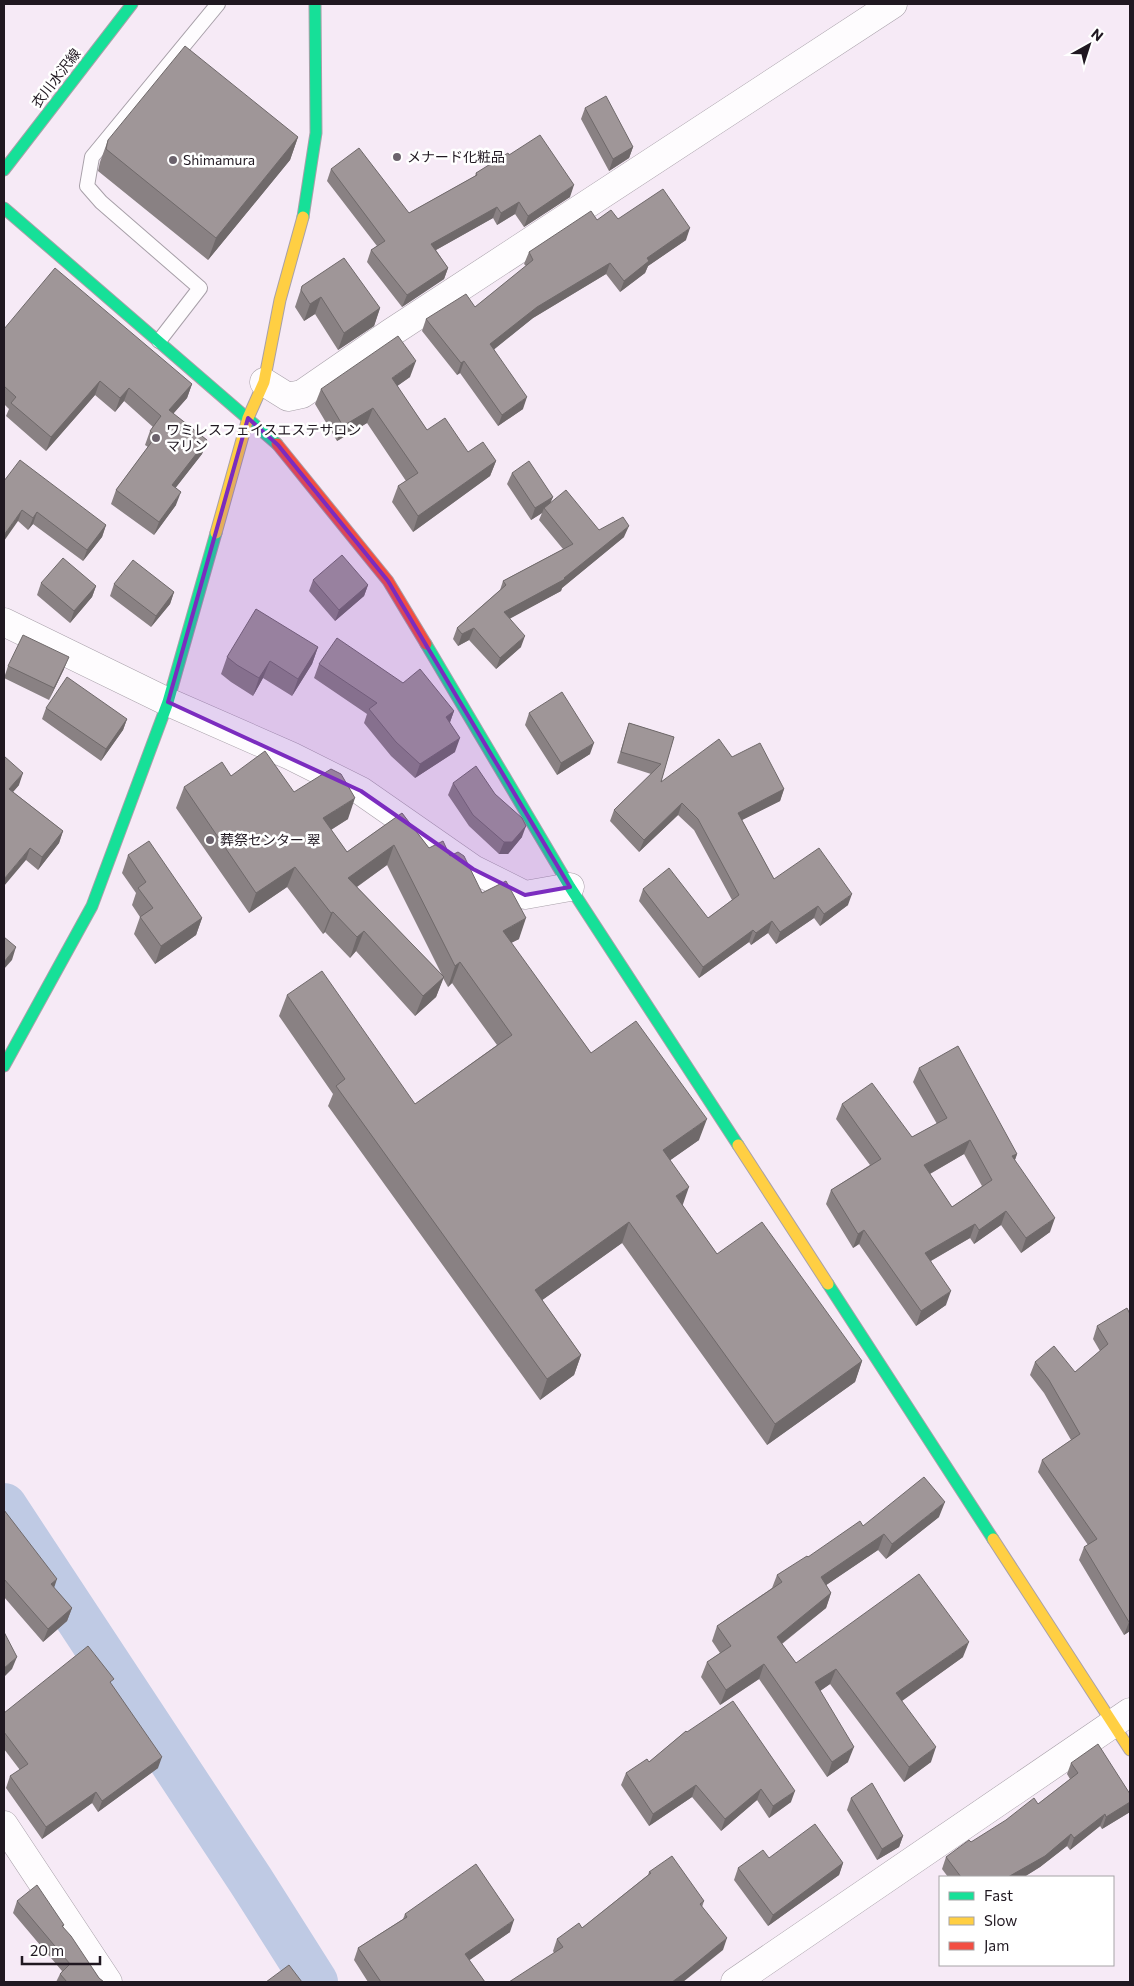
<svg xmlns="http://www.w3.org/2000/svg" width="1134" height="1986" font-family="Commissioner,'Noto Sans JP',sans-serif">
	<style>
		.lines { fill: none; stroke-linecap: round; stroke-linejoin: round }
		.river { stroke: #bfcae4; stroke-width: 46 }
		.lane-casing { stroke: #a8a0a9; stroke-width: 16 }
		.street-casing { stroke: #a8a0a9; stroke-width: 29 }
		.fast-casing { stroke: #a8a0a9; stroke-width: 13 }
		.slow-casing { stroke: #a8a0a9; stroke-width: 13 }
		.jam-casing { stroke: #a8a0a9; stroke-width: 13 }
		.lane { stroke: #fefcfe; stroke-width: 14 }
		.street { stroke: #fefcfe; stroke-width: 28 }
		.fast { stroke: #16e098; stroke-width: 11 }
		.slow { stroke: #ffcf43; stroke-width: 11 }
		.jam { stroke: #f24e42; stroke-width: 11 }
		.wall { fill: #898183; fill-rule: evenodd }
		.shaded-wall { fill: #6f696a }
		.building { fill: #9f9698; stroke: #6f696a; fill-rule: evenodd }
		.marked { fill: #7b2cbf; fill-opacity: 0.2; stroke: #7b2cbf; stroke-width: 4; stroke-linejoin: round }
		.poi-dot { fill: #6b626c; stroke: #fff; stroke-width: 2 }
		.labels { text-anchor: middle; stroke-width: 5; stroke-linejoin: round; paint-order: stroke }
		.street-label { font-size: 14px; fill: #201821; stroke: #fff }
		.poi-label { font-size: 14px; fill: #201821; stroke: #fff; text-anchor: start }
	</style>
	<rect width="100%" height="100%" fill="#f6eaf6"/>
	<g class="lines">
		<path class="river" d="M4 1506 251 1881 315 1982"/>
		<defs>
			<path id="lane" d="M159 341 200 288 101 202 87 186 92 157 218 4"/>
			<path id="street" d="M264 382 288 397 302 394 389 334 893 4
				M4 622 168 702 291 756 361 791 473 869 525 895 570 887
				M4 1825 108 1982
				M735 1982 1130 1712"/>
			<path id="fast" d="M4 170 132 4
				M4 208 277 444
				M303 217 316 133 315 4
				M426 644 570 887 738 1145
				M4 1066 92 906 168 702 216 533
				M828 1284 993 1539"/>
			<path id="slow" d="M216 533 248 418 264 382 280 300 303 217
				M738 1145 828 1284
				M993 1539 1130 1750"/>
			<path id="jam" d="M277 444 388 581 426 644"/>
		</defs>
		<use href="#lane" class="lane-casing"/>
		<use href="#street" class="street-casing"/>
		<use href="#fast" class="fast-casing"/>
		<use href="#slow" class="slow-casing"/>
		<use href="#jam" class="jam-casing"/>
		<use href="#lane" class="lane"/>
		<use href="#street" class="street"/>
		<use href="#fast" class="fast"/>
		<use href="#slow" class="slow"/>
		<use href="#jam" class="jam"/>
	</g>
	<path class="wall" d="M585 108 633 147 629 158 609 171 581 119Z
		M298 137 290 160 208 260 98 171 100 162 108 140Z
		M509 155 570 197 524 227 515 214 497 225 493 218 436 250 448 268 444 279 402 307 367 262 371 250 377 246 327 181 331 169 409 213 475 176 476 173Z
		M618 219 686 240 648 266 645 273 620 292 606 274 533 318 494 349 523 409 498 426 460 373 457 375 422 331 426 319 475 307 526 266 524 264 529 252 597 220Z
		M302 286 380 308 374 326 338 350 315 314 304 321 295 307Z
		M4 329 192 384 187 398 173 414 207 440 202 454 175 488 176 505 154 535 111 504 116 490 148 447 145 445 150 431 153 427 124 401 115 412 95 395 46 451 6 416 9 409 4 404Z
		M410 377 397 386 427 430 468 452 496 461 490 476 413 532 392 502 398 486 406 481 367 423 337 441 315 404 321 389Z
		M512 473 553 497 550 503 599 530 624 537 562 588 561 591 510 618 521 647 496 669 469 640 458 646 453 639 457 628 500 590 503 581 563 549 539 520 542 513 531 520 507 484Z
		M4 481 106 525 102 537 83 561 33 524 28 530 18 521Z
		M313 580 368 585 364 596 335 621 309 591Z
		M41 583 96 586 92 597 70 623 37 595Z
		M114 584 174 592 170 604 151 627 110 596Z
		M318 647 312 664 292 696 263 678 253 696 231 682 221 674 227 657Z
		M319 664 403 683 454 711 450 722 455 752 415 778 391 756 364 723 367 714 314 678Z
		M8 666 64 669 49 700 4 678Z
		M46 708 127 719 123 730 101 761 42 719Z
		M529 713 590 754 557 775 525 725Z
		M629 723 674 737 661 782 732 757 784 789 780 801 742 820 774 879 848 905 820 926 814 918 776 944 768 933 751 945 749 942 699 978 639 901 643 889 708 918 732 900 694 830 678 815 639 852 610 821 614 810 651 774 617 763Z
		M4 756 19 785 13 792 63 831 59 843 38 870 26 860Z
		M231 776 294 792 348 819 331 830 347 852 402 813 429 848 450 856 482 893 519 939 511 943 591 1053 699 1140 670 1160 682 1205 717 1254 862 1361 855 1382 767 1445 622 1243 542 1300 581 1355 574 1375 540 1400 328 1106 333 1094 279 1016 287 995 415 1104 497 1045 452 983 448 987 443 978 436 997 415 1016 356 951 350 958 325 932 323 934 287 887 249 913 176 808 184 787ZM387 865 442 975 357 887Z
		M453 783 522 837 508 854H499L469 826 448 795Z
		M128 855 202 918 196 935 155 964 134 934 140 917 132 905 136 893 122 873Z
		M919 1068 1017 1154 1015 1160 1050 1232 1021 1253 1001 1225 974 1244 970 1238 931 1261 946 1305 916 1326 859 1244 853 1248 826 1204 831 1190 870 1165 836 1119 842 1104 912 1137 937 1124 913 1082ZM964 1154 982 1186 952 1207 930 1174Z
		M1130 1314V1631L1124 1635 1079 1560 1084 1547 1088 1545 1038 1472 1042 1460 1071 1440 1044 1393 1030 1375 1035 1362 1075 1372 1100 1351 1093 1339 1097 1326Z
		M4 1506 5 1512 54 1588 72 1608 67 1621 43 1642 4 1597Z
		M939 1517 886 1559 878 1550 826 1585 831 1593 826 1608 782 1644 796 1663 963 1657 901 1701 931 1762 904 1782 830 1684 820 1691 848 1762 827 1777 759 1679 720 1705 701 1677 707 1662 720 1653 712 1641 717 1626 772 1588 777 1575 863 1526Z
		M112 1685 158 1768 98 1812 92 1803 42 1839 6 1788 10 1776 20 1770 4 1749V1713Z
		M686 1731 791 1802 769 1818 757 1800 721 1831 692 1797 649 1826 621 1785 626 1773 649 1762Z
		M1071 1763 1130 1794V1812L1102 1829 1100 1826 1070 1850 1067 1846 1040 1867 1024 1877H948L942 1869 946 1857 1038 1804 1070 1779 1067 1774Z
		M851 1798 903 1836 899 1847 877 1860 847 1810Z
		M769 1858 843 1863 839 1875 768 1926 734 1880 738 1868Z
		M649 1872 704 1901 702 1907 723 1950 554 1953 553 1951 557 1939 582 1928 648 1875Z
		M17 1901 64 1925 63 1927 99 1978 104 1982H56L60 1974 62 1971 13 1913Z
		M405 1914 510 1932 469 1960 485 1982H368L354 1960 358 1948 403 1919Z"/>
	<path class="shaded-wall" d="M298 137 290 160 208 260 216 238Z
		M633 147 629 158 609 171 613 159Z
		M574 185 570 197 524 227 528 216Z
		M519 202 515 214 497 225 501 213Z
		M497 207 493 218 427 255 431 244Z
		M690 228 686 240 648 266 645 273 620 292 624 281 647 258Z
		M610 263 606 274 533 318 486 356 490 344 537 307Z
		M448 268 444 279 402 307 407 295Z
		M321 297 315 314 304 321 310 304Z
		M380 308 374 326 338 350 344 333Z
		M416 361 410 377 386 394 392 378Z
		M464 361 460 373 457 375 461 363Z
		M100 381 95 395 46 451 51 437Z
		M192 384 187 398 164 424 169 410Z
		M129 388 124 401 115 412 120 398Z
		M527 397 523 409 498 426 502 415Z
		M373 408 367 423 337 441 343 426Z
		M207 440 202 454 167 499 172 485Z
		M496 461 490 476 413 532 418 516Z
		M181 492 176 505 154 535 159 522Z
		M553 497 548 508H544L542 513 531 520 535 508Z
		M22 510 18 521 4 541V535Z
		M37 512 33 524 28 530 33 518Z
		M106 525 102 537 83 561 87 550Z
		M629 526 624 537 562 588 561 591 500 624 504 612 564 578Z
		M368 585 364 596 335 621 339 610Z
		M96 586 92 597 70 623 74 611Z
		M174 592 170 604 151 627 156 616Z
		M474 628 469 640 458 646 462 634Z
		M525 636 521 647 496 669 500 658Z
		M318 647 312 664 292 696 298 679Z
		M69 657 64 669 49 700 54 688Z
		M270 661 263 678 253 696 259 678Z
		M454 711 449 725 446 717Z
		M127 719 123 730 101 761 106 749Z
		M460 738 455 752 415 778 420 764Z
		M594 743 590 754 557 775 561 763Z
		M23 773 19 785 5 801 9 789Z
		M784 789 780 801 734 824 738 813Z
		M355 798 348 819 316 839 323 818Z
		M682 803 678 815 639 852 644 840Z
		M526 826 522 837 508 854H499L504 842Z
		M63 831 59 843 38 870 42 857Z
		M394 845 387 865 341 898 348 878Z
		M30 848 26 860 4 886V879Z
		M295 867 287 887 249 913 256 893Z
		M852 894 848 905 820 926 824 914Z
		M818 906 814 918 776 944 780 932Z
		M333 912 325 932 323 934 331 913Z
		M202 918 196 935 155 964 161 946Z
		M526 918 519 939 495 951 503 931Z
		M772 921 768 933 751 945 756 933Z
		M753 930 749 942 699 978 703 967Z
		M364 931 356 951 350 958 357 937Z
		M16 947 12 960 4 969V962Z
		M460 962 452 983 448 987 455 966Z
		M444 977 436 997 415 1016 423 996Z
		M707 1119 699 1140 655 1171 663 1150Z
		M970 1140 964 1154 919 1180 924 1165Z
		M1017 1154 1012 1168V1156Z
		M689 1187 682 1207 676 1196Z
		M1006 1211 1001 1225 974 1244 979 1230Z
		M1055 1218 1050 1232 1021 1253 1026 1238Z
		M629 1222 622 1243 527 1311 535 1290Z
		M975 1224 970 1238 920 1267 925 1253Z
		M864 1230 859 1244 853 1248 858 1234Z
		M951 1291 946 1305 916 1326 921 1311Z
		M581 1355 574 1375 540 1400 547 1379Z
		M862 1361 855 1382 767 1445 775 1424Z
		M945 1502 939 1517 886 1559 892 1544Z
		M884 1534 878 1550 816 1592 821 1577Z
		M57 1579 53 1591 51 1584Z
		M831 1593 826 1608 771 1652 777 1637Z
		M72 1608 67 1621 43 1642 48 1629Z
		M1130 1621V1631L1124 1635 1129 1622Z
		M969 1642 963 1657 891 1709 896 1693Z
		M17 1657 12 1669 4 1677V1668Z
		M764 1664 759 1679 720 1705 726 1690Z
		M836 1669 830 1684 810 1698 815 1682Z
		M854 1747 848 1762 827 1777 832 1762Z
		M936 1747 931 1762 904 1782 909 1767Z
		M162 1757 158 1768 98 1812 102 1801Z
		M696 1785 692 1797 649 1826 653 1814Z
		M761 1789 757 1800 721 1831 725 1819Z
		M795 1791 791 1802 769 1818 773 1806Z
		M96 1792 92 1803 42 1839 46 1827Z
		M1130 1802V1812L1102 1829 1106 1817Z
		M1105 1814 1100 1826 1070 1850 1074 1838Z
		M1071 1834 1067 1846 1040 1867 1024 1877H1008Z
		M903 1836 899 1847 877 1860 882 1849Z
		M843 1863 839 1875 768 1926 773 1915Z
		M514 1920 510 1932 461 1966 465 1954Z
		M727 1938 723 1950 683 1982H672Z"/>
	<path class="building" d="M185 46 298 137 216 238 106 149 108 140Z
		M606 96 633 147 613 159 585 108Z
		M540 135 574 185 528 216 519 202 501 213 497 207 431 244 448 268 407 295 371 250 385 241 331 169 359 148 409 213 477 175 476 173 508 153 509 155Z
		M663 189 690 228 647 258 649 261 624 281 610 263 537 307 490 344 527 397 502 415 464 361 461 363 426 319 466 294 475 307 533 260 529 252 591 211 597 220 611 210 618 219Z
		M344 258 380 308 344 333 321 297 310 304 301 290 302 286Z
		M55 268 192 384 169 410 207 440 172 485 181 492 159 522 116 490 156 436 150 431 161 416 129 388 120 398 100 381 51 437 11 403 16 397 4 386V329Z
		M398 336 416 361 392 378 427 430 445 418 468 452 483 442 496 461 418 516 398 486 418 473 373 408 343 426 321 389Z
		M20 460 106 525 87 550 37 512 33 518 22 510 4 535V481Z
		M529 461 553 497 535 508 512 473Z
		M566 490 599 530 623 517 629 526 564 578 565 579 504 612 525 636 500 658 474 628 462 634 457 628 506 585 503 581 573 544 544 508Z
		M342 555 368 585 339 610 313 580Z
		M63 558 96 586 74 611 41 583Z
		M133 560 174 592 156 616 114 584Z
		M256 609 318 647 298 679 270 661 259 678 237 665 227 657Z
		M23 635 69 657 54 688 8 666Z
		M337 638 403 683 420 669 454 711 446 717 460 738 420 764 396 742 369 709 377 703 319 664Z
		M67 677 127 719 106 749 46 708Z
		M562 692 594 743 561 763 529 713Z
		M629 723 674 737 661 782 719 739 732 757 760 743 784 789 738 813 774 879 819 848 852 894 824 914 818 906 780 932 772 921 756 933 753 930 703 967 643 889 669 868 708 918 739 895 698 819 682 803 644 840 614 810 661 764 621 752Z
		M265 751 294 792 331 769 341 774 355 798 323 818 347 852 402 813 429 848 443 841 450 856 458 852 464 856 482 893 506 881 526 918 503 931 591 1053 636 1021 707 1119 663 1150 689 1187 676 1196 717 1254 762 1222 862 1361 775 1424 629 1222 535 1290 581 1355 547 1379 336 1086 345 1079 287 995 322 971 415 1104 512 1035 460 962 455 966 394 845 348 878 444 977 423 996 364 931 357 937 333 912 331 913 295 867 256 893 184 787 222 762 231 776Z
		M4 756 23 773 9 789 63 831 42 857 30 848 4 879Z
		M476 766 495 794 522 818 526 826 512 842H504L473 815 453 783Z
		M149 841 202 918 161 946 140 917 153 908 138 888 146 882 128 855Z
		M4 937 16 947 4 962Z
		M958 1046 1017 1154 1012 1156 1055 1218 1026 1238 1006 1211 979 1230 975 1224 925 1253 951 1291 921 1311 864 1230 858 1234 831 1190 881 1159 842 1104 872 1083 912 1137 947 1118 919 1068ZM970 1140 992 1180 952 1207 924 1165Z
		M1127 1308 1130 1314V1621L1129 1622 1084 1547 1097 1539 1042 1460 1080 1434 1049 1380 1035 1362 1054 1346 1075 1372 1108 1344 1097 1326Z
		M924 1477 945 1502 892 1544 884 1534 821 1577 831 1593 777 1637 796 1663 919 1574 969 1642 896 1693 936 1747 909 1767 836 1669 815 1682 854 1747 832 1762 764 1664 726 1690 707 1662 731 1646 717 1626 782 1582 777 1575 807 1556 808 1557 860 1521 863 1526Z
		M4 1510 57 1579 51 1584 72 1608 48 1629 4 1579Z
		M4 1632 17 1657 4 1668Z
		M88 1646 114 1679 110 1682 162 1757 102 1801 96 1792 46 1827 10 1776 28 1764 4 1732V1713Z
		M733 1701 795 1791 773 1806 761 1789 725 1819 696 1785 653 1814 626 1773 647 1759 649 1762 686 1731 687 1732Z
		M1098 1744 1130 1794V1802L1106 1817 1105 1814 1074 1838 1071 1834 1045 1856 1008 1877H961L946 1857 969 1840 971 1842 1006 1820 1034 1798 1038 1804 1078 1773 1071 1763Z
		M872 1783 903 1836 882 1849 851 1798Z
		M815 1824 843 1863 773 1915 738 1868 763 1850 769 1858Z
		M672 1856 704 1901 700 1904 727 1938 683 1974 672 1982H509L563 1947 557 1939 579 1923 582 1928 651 1873 649 1872Z
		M476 1864 514 1920 465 1954 485 1982H381L358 1948 407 1917 405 1914Z
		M37 1885 64 1925 62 1926 71 1936 99 1978 104 1982H67L60 1974 70 1964 17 1901Z
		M289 1965 302 1982H266Z"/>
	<path class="marked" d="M248 418 278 445 388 581 570 887 525 895 473 869 361 791 168 702Z"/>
	<g class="poi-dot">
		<circle cx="397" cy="157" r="5"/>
		<circle cx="173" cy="160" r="5"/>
		<circle cx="156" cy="438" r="5"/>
		<circle cx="210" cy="840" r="5"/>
	</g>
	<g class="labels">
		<g class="street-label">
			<text transform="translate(56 78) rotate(-52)" y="5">衣川水沢線</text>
		</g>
		<g class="poi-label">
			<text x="407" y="162">メナード化粧品</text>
			<text x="183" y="165">Shimamura</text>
			<text x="166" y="435">ワミレスフェイスエステサロン<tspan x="166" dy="16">マリン</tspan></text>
			<text x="220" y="845">葬祭センター 翠</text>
		</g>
	</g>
	<rect width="1134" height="1986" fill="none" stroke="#201821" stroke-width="10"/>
	<rect x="939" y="1876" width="175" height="90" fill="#ffffff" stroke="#a6a3a6"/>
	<rect x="949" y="1892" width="25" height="8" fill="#16e098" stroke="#a6a3a6"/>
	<text x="984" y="1901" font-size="15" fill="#201821">Fast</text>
	<rect x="949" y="1917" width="25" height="8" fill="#ffcf43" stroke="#a6a3a6"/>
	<text x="984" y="1926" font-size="15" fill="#201821">Slow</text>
	<rect x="949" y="1942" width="25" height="8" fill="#f24e42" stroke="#a6a3a6"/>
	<text x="984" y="1951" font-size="15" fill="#201821">Jam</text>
	<g transform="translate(1089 45) rotate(39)" stroke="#ffffff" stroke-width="4" paint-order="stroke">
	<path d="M0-4L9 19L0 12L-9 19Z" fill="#201821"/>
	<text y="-8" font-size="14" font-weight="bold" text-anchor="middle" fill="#201821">N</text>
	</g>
	<path d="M22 1956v8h78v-8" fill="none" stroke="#201821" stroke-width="2.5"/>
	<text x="30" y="1956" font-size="15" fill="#201821" stroke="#ffffff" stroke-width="4" paint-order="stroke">20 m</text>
</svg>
